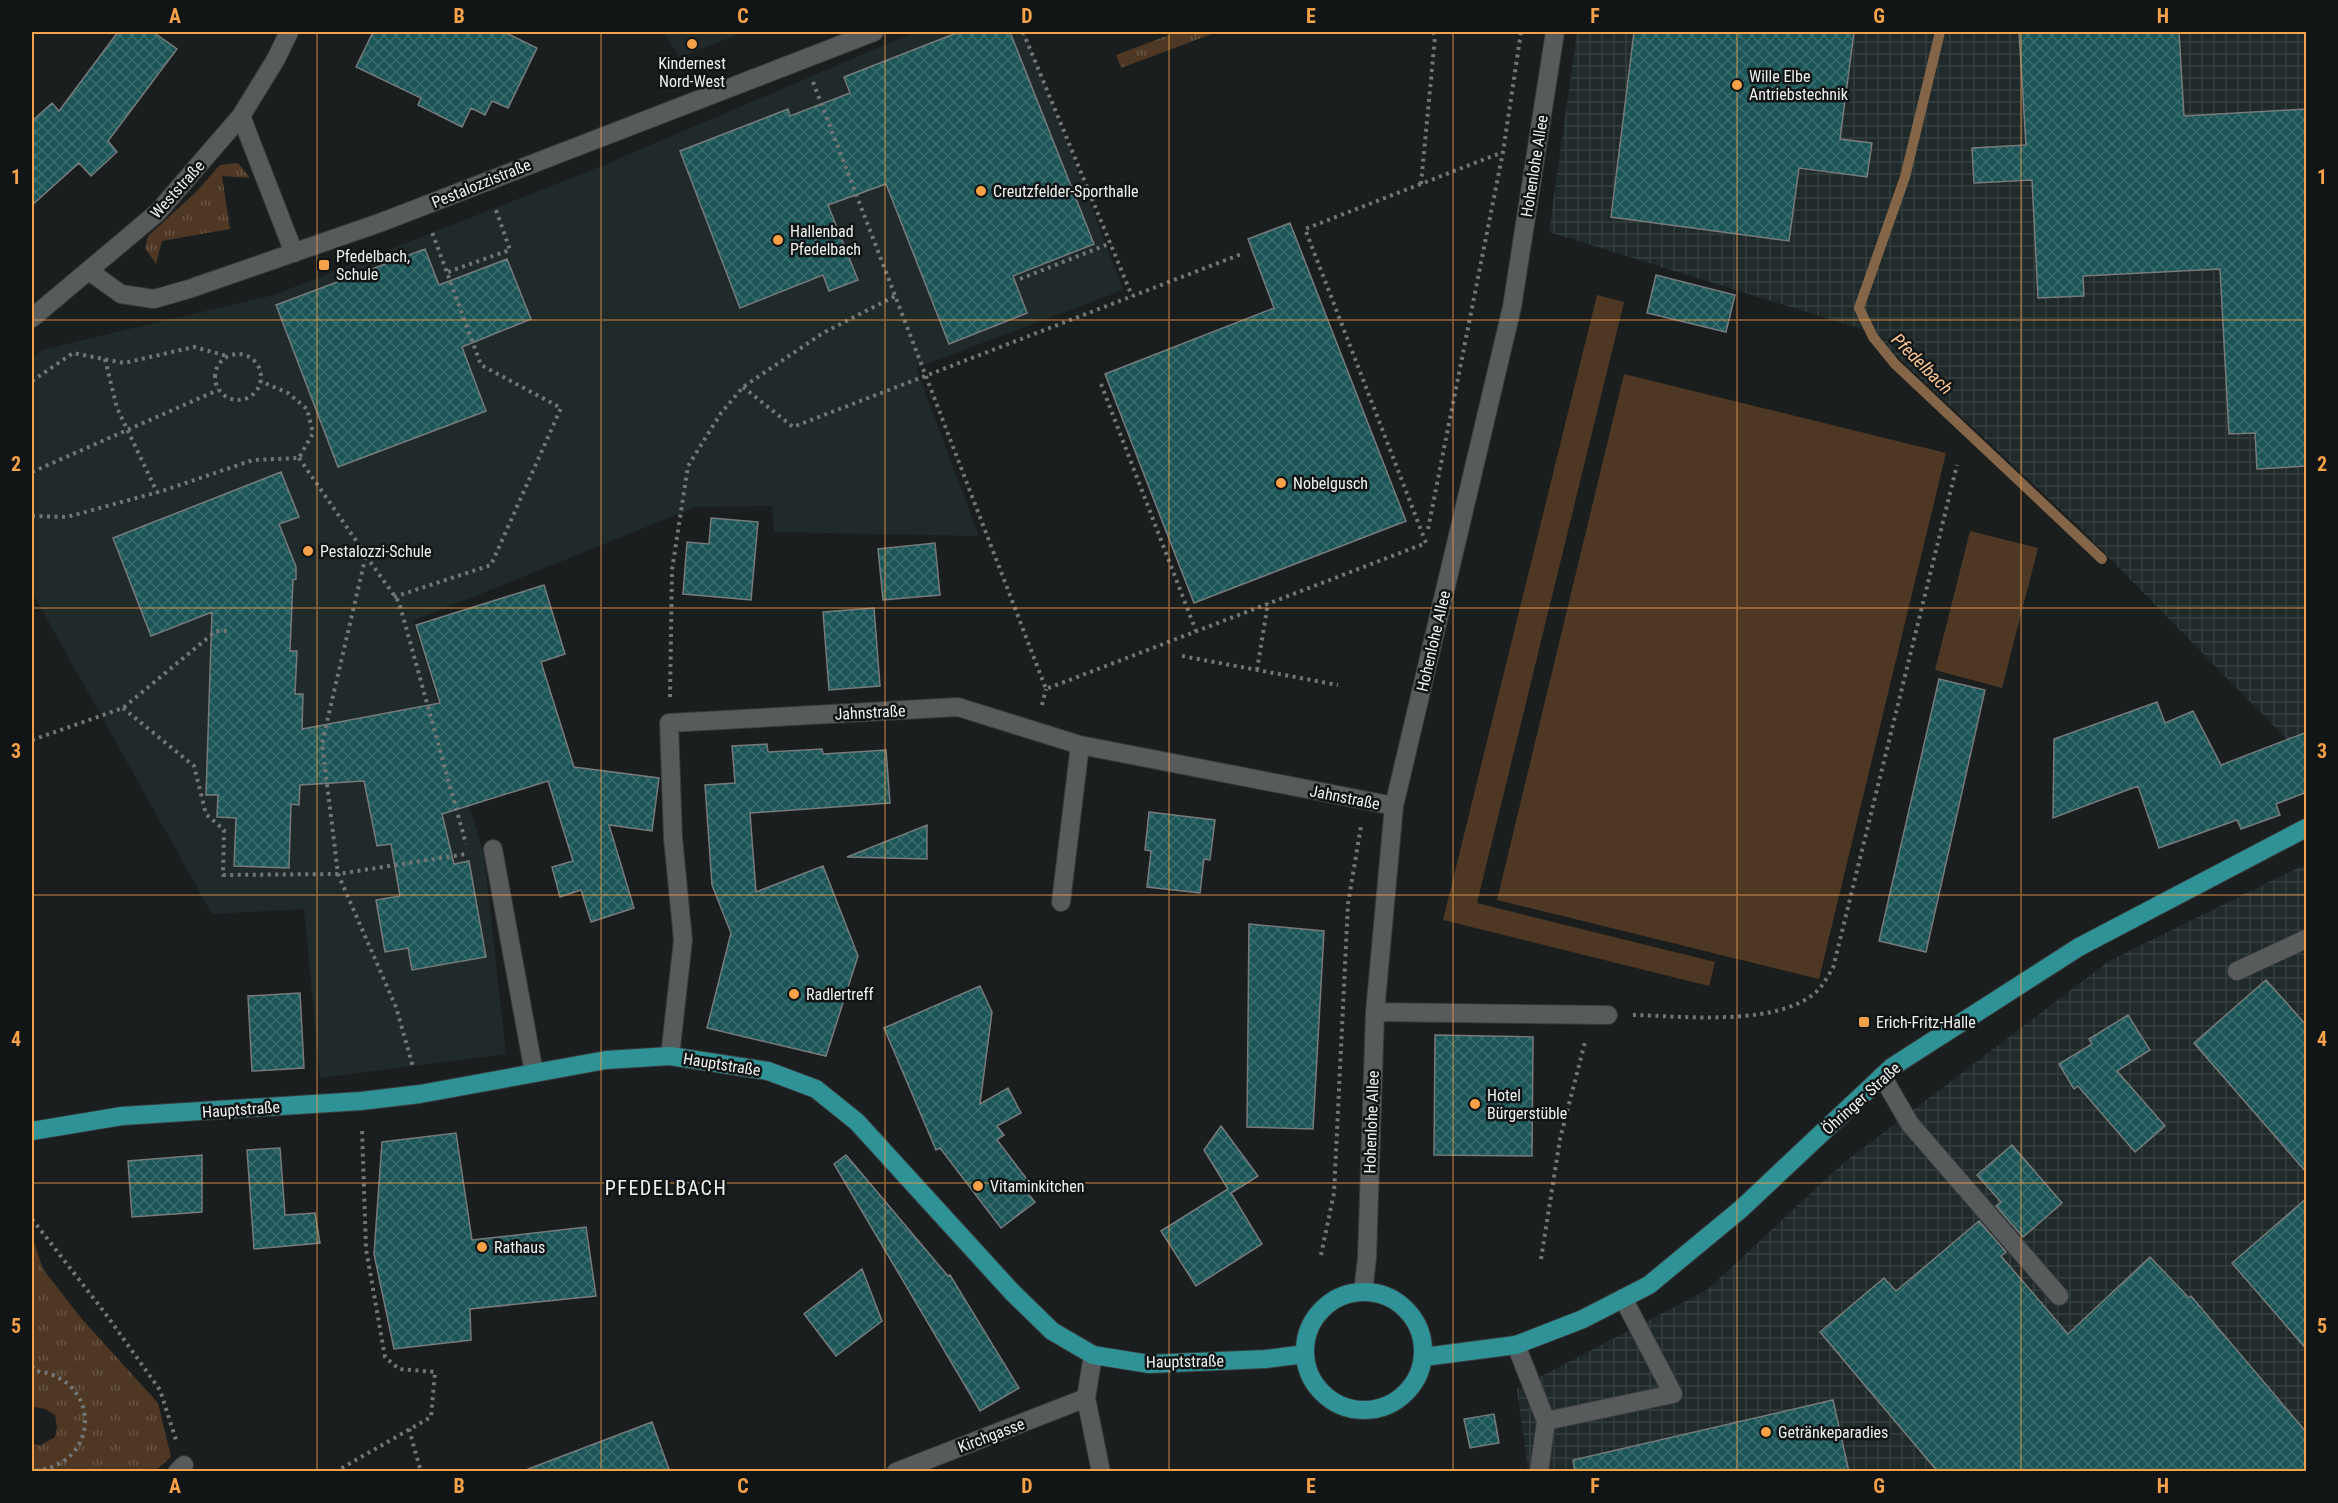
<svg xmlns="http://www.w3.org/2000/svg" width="2338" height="1503" font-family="'Roboto Condensed',sans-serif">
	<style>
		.built { fill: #202a2a }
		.industrial { fill: url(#industrial-grid) }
		.grass { fill: url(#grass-tufts) }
		.pitch { fill: #4e3824 }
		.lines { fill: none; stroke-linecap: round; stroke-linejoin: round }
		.stream { stroke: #846548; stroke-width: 10 }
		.building { fill: url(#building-cross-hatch); stroke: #777a7b; stroke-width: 1.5 }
		.minor-casing { stroke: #393b3b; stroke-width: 20 }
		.major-casing { stroke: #393b3b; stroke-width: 20 }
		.path { stroke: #747676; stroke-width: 4; stroke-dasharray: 3 4.5; stroke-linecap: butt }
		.minor { stroke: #575b5b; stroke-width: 18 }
		.major { stroke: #2f9296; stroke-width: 18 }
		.grid { fill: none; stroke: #f7a148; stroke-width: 1.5; stroke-opacity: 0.55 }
		.poi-dot { fill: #f7a148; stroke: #121515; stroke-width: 2 }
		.labels { text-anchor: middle; stroke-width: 5; stroke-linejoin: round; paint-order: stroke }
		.poi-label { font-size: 16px; fill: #f0f2f2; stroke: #121515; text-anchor: start }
		.street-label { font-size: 16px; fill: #f0f2f2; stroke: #121515 }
		.water-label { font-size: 18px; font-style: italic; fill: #fbc594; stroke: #121515 }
		.quarter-label { font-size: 20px; letter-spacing: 1.5px; fill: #f0f2f2; stroke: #121515 }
		.neatline { fill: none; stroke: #f7a148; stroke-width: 2 }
		.grid-label { font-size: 20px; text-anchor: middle; font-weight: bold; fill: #f7a148 }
	</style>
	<defs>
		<pattern id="industrial-grid" width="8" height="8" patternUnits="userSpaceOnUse" patternTransform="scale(1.5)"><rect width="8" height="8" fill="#202a2a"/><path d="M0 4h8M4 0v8" fill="none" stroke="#363f3f"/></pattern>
		<pattern id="grass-tufts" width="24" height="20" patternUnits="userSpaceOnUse" patternTransform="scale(1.5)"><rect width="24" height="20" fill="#4e3824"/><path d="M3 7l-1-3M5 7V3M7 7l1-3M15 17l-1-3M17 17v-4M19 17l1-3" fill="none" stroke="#685544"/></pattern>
		<pattern id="building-cross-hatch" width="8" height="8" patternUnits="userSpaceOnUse" patternTransform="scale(1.5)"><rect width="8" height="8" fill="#1b5558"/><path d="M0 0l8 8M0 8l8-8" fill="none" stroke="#3c6e70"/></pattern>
	</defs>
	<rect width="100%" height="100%" fill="#1b1e1e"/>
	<path class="built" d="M663 32H745L680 57Z
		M915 32H1025L1123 290 916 368 979 536 774 532 772 506 696 507 413 621 484 855 506 1054 320 1078 304 909 212 914 32 592V358L45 349 274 295 597 168Z"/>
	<path class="industrial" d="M1577 32H2306V759L2079 527 1871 332 1549 232Z
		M2306 864V1471H1528L1517 1389 1707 1290 1841 1165 2109 961Z"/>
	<path class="grass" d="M1177 32H1217L1121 68 1116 55Z
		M238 163 250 178 222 176 230 229 162 241 156 264 145 248 148 236 196 192 220 165Z
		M32 1236 43 1269 81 1318 158 1403 171 1457 155 1471H32V1444L41 1445 55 1437 57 1427 55 1415 45 1409 35 1407 32 1409Z"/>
	<path class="pitch" d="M1597 295 1624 302 1477 903 1715 962 1709 986 1443 920Z
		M1624 374 1946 453 1819 979 1497 900Z
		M1970 531 2038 548 2002 688 1935 670Z"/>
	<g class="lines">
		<path class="stream" d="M1940 32 1905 177 1859 308 1873 337 1895 364 2102 559"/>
	</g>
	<path class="building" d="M118 32H153L177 49 108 141 117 152 91 176 79 163 32 205V121L52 103 59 111Z
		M373 32H504L537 48 508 108 492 101 485 115 471 108 462 127 418 105 421 98 356 67Z
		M959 32H1010L1094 244 1013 276 1027 313 949 344 886 184 828 205 858 280 829 291 823 275 740 308 680 151 788 109 790 116 850 93 844 77Z
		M1634 32H1854L1840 139 1872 143 1867 177 1799 168 1789 241 1611 217Z
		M2019 32H2179L2184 116 2307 109V466L2257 469 2255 433 2229 434 2220 269 2083 276 2084 296 2038 298 2032 180 1974 183 1972 148 2026 145Z
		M1290 223 1406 521 1194 603 1105 374 1274 308 1248 239Z
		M425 249 439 285 507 259 531 319 462 347 486 411 338 467 276 305Z
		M1656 275 1735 295 1726 332 1647 313Z
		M281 472 299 517 279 524 296 567V579L293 580 290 651H297L295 694H303L302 729 440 703 416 625 544 585 565 654 541 662 574 767 659 778 652 831 609 825 634 908 591 922 581 890 560 897 552 867 573 861 548 781 442 814 454 864 469 861 486 957 412 970 408 948 385 952 376 900 400 896 391 844 377 846 364 781 300 785 299 805 291 804 289 868 234 866 236 818 217 817 218 795H206L212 612 151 636 113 538Z
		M711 518 758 522 751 600 683 594 687 542 709 544Z
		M935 543 940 595 883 600 878 549Z
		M874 608 880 686 829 690 823 612Z
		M1939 679 1985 690 1926 952 1879 941Z
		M2157 702 2165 723 2193 711 2221 765 2307 732V792L2276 804 2280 815 2241 829 2237 820 2159 848 2138 786 2053 818 2054 739Z
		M767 744 768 752 822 749 823 754 886 750 890 803 750 813 756 892 823 866 858 956 826 1056 707 1028 731 933 712 885 705 785 735 783 732 746Z
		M1149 812 1215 820 1210 860 1204 859 1200 893 1147 887 1151 851 1145 850Z
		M927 825V859L847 857Z
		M1249 924 1324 931 1313 1129 1247 1127Z
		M2266 980 2307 1026V1173L2194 1043Z
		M980 986 992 1012 980 1104 1008 1088 1021 1113 997 1126 1004 1135 997 1140 1032 1186 1026 1191 1035 1202 1001 1228 940 1148 936 1150 884 1028Z
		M300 993 304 1068 252 1071 248 996Z
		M2128 1015 2150 1050 2117 1071 2165 1126 2135 1152 2078 1086 2074 1089 2059 1064 2092 1044 2089 1039Z
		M1435 1035 1533 1037 1532 1156 1434 1155Z
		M1221 1126 1258 1176 1231 1193 1262 1244 1196 1286 1161 1231 1228 1189 1204 1150Z
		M456 1133 472 1240 586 1227 596 1296 470 1309 471 1340 394 1349 374 1254 382 1142Z
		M2012 1145 2062 1203 2023 1237 1996 1206 2001 1202 1977 1175Z
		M280 1148 285 1215 315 1213 320 1243 254 1249 247 1150Z
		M202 1155V1212L132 1217 128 1161Z
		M846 1155 948 1276 950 1275 1019 1388 980 1411 834 1164Z
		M2307 1198V1350L2232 1263Z
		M1979 1221 2006 1252 2001 1256 2068 1334 2150 1257 2189 1298 2191 1296 2307 1433V1472H1938L1820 1332 1884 1278 1896 1291Z
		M862 1269 882 1321 836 1356 804 1314Z
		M1833 1400 1849 1472H1575L1573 1460Z
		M1494 1414 1499 1443 1470 1448 1464 1419Z
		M652 1422 670 1472H528V1469Z"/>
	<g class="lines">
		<defs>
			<path id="minor" d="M241 116 294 253
				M89 271 121 294 154 299 189 289 382 222 874 32
				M32 318 158 212 241 116 276 59 289 32
				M493 849 534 1073
				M1061 902 1080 745
				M2237 971 2306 939
				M1375 1012 1608 1015
				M670 1056 683 940 673 838 669 723 958 707 1080 745 1394 806
				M1882 1076 1910 1124 2059 1296
				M1363 1292 1367 1258 1375 1012 1394 806 1512 307 1555 32
				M1516 1345 1546 1421 1673 1394 1623 1298
				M1093 1355 1086 1398 1101 1472
				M177 1472 184 1465
				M896 1472 1086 1398
				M1539 1472 1546 1421"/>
			<path id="major" d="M32 1131 122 1116 361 1101 420 1094 606 1060 670 1056 768 1071 816 1089 857 1122 1012 1292 1052 1331 1093 1355 1149 1364 1266 1359 1305 1354
				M1305 1351a59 59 0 1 1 118 0a59 59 0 1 1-118 0Z
				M1424 1357 1516 1345 1583 1319 1649 1285 1741 1209 1892 1067 2079 947 2306 828"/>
		</defs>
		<use href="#minor" class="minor-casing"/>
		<use href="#major" class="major-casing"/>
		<path class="path" d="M1023 32 1132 296
			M813 82 1046 689 1426 543 1305 229 1503 152
			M1421 184 1435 37 1433 32
			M448 272 510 250 495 207
			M1020 279 1111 243
			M215 377a23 23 0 1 1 46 0a23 23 0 1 1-46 0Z
			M105 359 117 408 157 492
			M32 381 73 353 124 363 194 347 227 356
			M1101 384 1196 631
			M743 387 793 427 1244 253
			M299 458 366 555 322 743 338 874 396 1007 413 1067
			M32 472 218 390
			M32 516 67 517 162 491 253 460 299 458 313 433 307 409 288 393 260 381
			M1428 529 1503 152 1521 32
			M366 556 399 602 466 844
			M394 597 491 565 561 408 481 365 432 232
			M1182 656 1338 685
			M1257 670 1268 603
			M670 697 672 570 688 466 721 413 743 387 823 333 895 296
			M1042 705 1046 689
			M123 708 194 766 206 814 224 830 223 875 338 874 466 854
			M32 740 123 708 216 631H231
			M1633 1015C1682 1016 1784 1028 1820 988 1825 982 1829 974 1833 968L1957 465
			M32 1219 105 1313 160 1390 176 1440
			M1321 1255 1334 1193 1348 904 1361 826
			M1541 1259 1560 1139 1585 1042
			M32 1366 36 1371C103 1379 101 1467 32 1471
			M409 1429 421 1472
			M335 1472 431 1417 435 1372 399 1369 385 1357 366 1249 362 1129"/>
		<use href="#minor" class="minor"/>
		<use href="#major" class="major"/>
	</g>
	<path class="grid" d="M317 32V1472M601 32V1472M885 32V1472M1169 32V1472M1453 32V1472M1737 32V1472M2021 32V1472M32 320H2306M32 608H2306M32 895H2306M32 1183H2306"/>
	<g class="poi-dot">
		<circle cx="692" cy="44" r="6"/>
		<circle cx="1737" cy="85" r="6"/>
		<circle cx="981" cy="191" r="6"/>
		<circle cx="778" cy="240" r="6"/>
		<rect x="318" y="259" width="12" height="12" rx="3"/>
		<circle cx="1281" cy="483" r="6"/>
		<circle cx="308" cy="551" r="6"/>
		<circle cx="794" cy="994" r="6"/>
		<rect x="1858" y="1016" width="12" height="12" rx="3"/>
		<circle cx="1475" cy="1104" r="6"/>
		<circle cx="978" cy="1186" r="6"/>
		<circle cx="482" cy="1247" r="6"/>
		<circle cx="1766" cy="1432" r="6"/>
	</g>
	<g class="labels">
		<g class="poi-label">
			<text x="692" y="69" text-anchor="middle">Kindernest<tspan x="692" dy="18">Nord-West</tspan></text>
			<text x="1749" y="82">Wille Elbe<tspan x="1749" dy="18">Antriebstechnik</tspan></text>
			<text x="993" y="197">Creutzfelder-Sporthalle</text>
			<text x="790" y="237">Hallenbad<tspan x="790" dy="18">Pfedelbach</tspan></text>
			<text x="336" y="262">Pfedelbach,<tspan x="336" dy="18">Schule</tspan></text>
			<text x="1293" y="489">Nobelgusch</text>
			<text x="320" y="557">Pestalozzi-Schule</text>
			<text x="806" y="1000">Radlertreff</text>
			<text x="1876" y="1028">Erich-Fritz-Halle</text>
			<text x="1487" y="1101">Hotel<tspan x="1487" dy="18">Bürgerstüble</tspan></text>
			<text x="990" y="1192">Vitaminkitchen</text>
			<text x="494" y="1253">Rathaus</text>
			<text x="1778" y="1438">Getränkeparadies</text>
		</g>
		<g class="street-label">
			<text transform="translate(1534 166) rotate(-81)" y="6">Hohenlohe Allee</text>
			<text transform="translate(481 183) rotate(-22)" y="6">Pestalozzistraße</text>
			<text transform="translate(177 189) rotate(-48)" y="6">Weststraße</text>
			<text transform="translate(1433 641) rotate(-77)" y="6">Hohenlohe Allee</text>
			<text transform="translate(870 712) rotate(-3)" y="6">Jahnstraße</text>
			<text transform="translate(1345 797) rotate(11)" y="6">Jahnstraße</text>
			<text transform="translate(722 1064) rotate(9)" y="6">Hauptstraße</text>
			<text transform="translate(1861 1098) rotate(-42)" y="6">Öhringer Straße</text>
			<text transform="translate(241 1109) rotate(-4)" y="6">Hauptstraße</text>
			<text transform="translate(1371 1122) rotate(-88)" y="6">Hohenlohe Allee</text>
			<text transform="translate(1185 1361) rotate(-1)" y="6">Hauptstraße</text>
			<text transform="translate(991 1435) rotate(-21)" y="6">Kirchgasse</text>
		</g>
		<g class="water-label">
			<text transform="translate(1922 364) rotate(45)" y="6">Pfedelbach</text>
		</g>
		<g class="quarter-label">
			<text x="666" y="1195">PFEDELBACH</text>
		</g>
	</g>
	<rect width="2338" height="1503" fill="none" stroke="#121515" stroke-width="66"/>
	<rect x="33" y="33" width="2272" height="1437" class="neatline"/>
	<g class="grid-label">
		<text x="175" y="23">A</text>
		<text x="459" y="23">B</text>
		<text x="743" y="23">C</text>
		<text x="1027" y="23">D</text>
		<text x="1311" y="23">E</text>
		<text x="1595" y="23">F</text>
		<text x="1879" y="23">G</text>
		<text x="2163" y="23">H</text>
		<text x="16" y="184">1</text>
		<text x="2322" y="184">1</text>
		<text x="16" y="471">2</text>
		<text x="2322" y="471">2</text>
		<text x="16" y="758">3</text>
		<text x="2322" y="758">3</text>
		<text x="16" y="1046">4</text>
		<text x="2322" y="1046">4</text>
		<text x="16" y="1333">5</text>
		<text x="2322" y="1333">5</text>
		<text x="175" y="1493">A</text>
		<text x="459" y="1493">B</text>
		<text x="743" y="1493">C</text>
		<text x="1027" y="1493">D</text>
		<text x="1311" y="1493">E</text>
		<text x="1595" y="1493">F</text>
		<text x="1879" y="1493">G</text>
		<text x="2163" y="1493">H</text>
	</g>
</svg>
